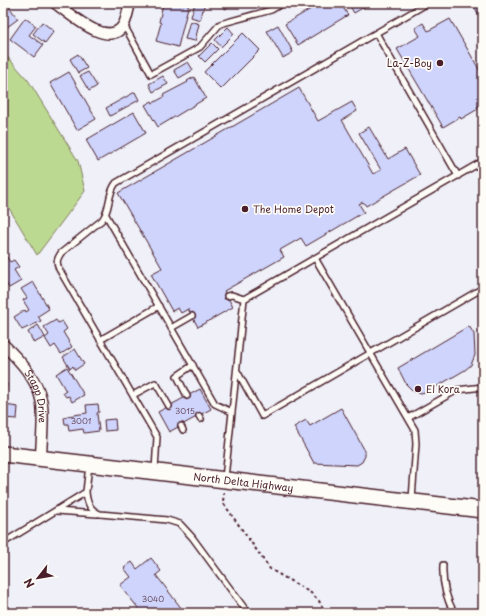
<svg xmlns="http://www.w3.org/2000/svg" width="486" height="616" font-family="'Playpen Sans',sans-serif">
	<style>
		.green { fill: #bcd991; stroke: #837c5e }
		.building { fill: #ced4fc; stroke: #4a1f2b }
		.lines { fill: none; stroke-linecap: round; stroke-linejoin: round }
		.lane-casing { stroke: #4a1f2b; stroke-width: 8 }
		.street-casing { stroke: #4a1f2b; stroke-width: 13 }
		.secondary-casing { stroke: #4a1f2b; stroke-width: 18 }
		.path { stroke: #4a1f2b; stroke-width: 2; stroke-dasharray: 3 3; stroke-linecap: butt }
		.lane { stroke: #fdfcf7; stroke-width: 5 }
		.street { stroke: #fdfcf7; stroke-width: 10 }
		.secondary { stroke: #fdfcf7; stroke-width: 15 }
		.poi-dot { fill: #4a1f2b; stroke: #fdfcf7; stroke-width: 1.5 }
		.labels { text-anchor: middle; stroke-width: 3.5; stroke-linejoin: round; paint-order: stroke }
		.number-label { font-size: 8px; fill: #6b4c5f }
		.poi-label { font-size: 10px; fill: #4a1f2b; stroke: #fdfcf7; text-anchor: start }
		.street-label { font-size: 10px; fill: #4a1f2b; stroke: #fdfcf7 }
	</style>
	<rect width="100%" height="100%" fill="#eff0f8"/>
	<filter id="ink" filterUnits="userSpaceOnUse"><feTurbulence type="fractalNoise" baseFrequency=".025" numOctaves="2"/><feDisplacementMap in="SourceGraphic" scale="8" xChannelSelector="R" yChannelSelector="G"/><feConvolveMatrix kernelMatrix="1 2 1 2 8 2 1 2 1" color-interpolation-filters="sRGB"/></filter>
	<g filter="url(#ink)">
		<path class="green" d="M3 52 28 80 78 161 85 191 37 255 3 198Z"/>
		<path class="building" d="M3 3H11L3 10Z
			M166 3H189L178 47 156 41 161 23 159 22 163 4H165Z
			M195 3H205L200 20 191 17Z
			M222 3H236L225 9Z
			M321 3H340L348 15 298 45 285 24Z
			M348 3H371L354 13Z
			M472 3H483V22Z
			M10 8 18 19 3 30V13Z
			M25 18 36 26 29 35 43 45 34 57 10 39Z
			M450 19 483 76V104L477 107 478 109 461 119 460 117 443 127 397 49 420 36 415 28 423 23 428 31Z
			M190 21 199 24 195 41 185 39Z
			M42 22 54 31 45 43 33 34Z
			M278 25 293 52 283 58 267 31Z
			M228 27 234 34 221 47 215 40Z
			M243 33 260 50 221 89 204 72Z
			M212 43 218 49 205 62 199 56Z
			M78 54 87 68 78 73 70 59Z
			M188 62 193 70 179 78 174 70Z
			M69 72 96 119 77 130 50 83Z
			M88 72 97 86 89 91 80 76Z
			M163 76 168 84 153 92 149 84Z
			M194 77 206 98 158 127 145 105 152 101 153 103 164 97 163 95 188 82 187 81Z
			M299 88 318 121 352 102 357 111 342 120 373 174 381 170 359 133 369 127 388 159 405 149 420 175 366 206 363 202 359 204 364 212 306 246 301 238 280 250 284 257 224 291 233 307 198 327 188 309 181 313 178 308 172 311 151 274 162 268 118 193Z
			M135 92 139 100 110 116 106 108Z
			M134 112 146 133 98 161 86 140Z
			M6 256 10 262 14 260 19 267 14 270 21 281 9 288 3 278V258Z
			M33 282 49 309 38 316 41 321 22 330 14 317 25 310 26 312 29 310 23 300 27 298 21 289Z
			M56 320 58 323 62 321 67 329 63 332 72 347 61 354 55 345 51 348 45 338 49 335 44 327Z
			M38 325 45 337 34 343 28 332Z
			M469 326 474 334 475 355 471 365 465 370 429 391 421 393 413 391 406 384 398 368Z
			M75 349 84 364 75 370 73 366 70 369 63 357Z
			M67 367 84 395 72 402 69 396 66 397 63 393 66 391 56 374Z
			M3 384H7L5 398H3Z
			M200 389 211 409 169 432 158 412Z
			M98 404 99 412 97 413 99 431 84 433 83 429 69 431 68 424H65L64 418 67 417V416L87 413 86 405Z
			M5 405 18 407 17 419 3 418Z
			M341 408 365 451V456L362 462 357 465 314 463 294 427 306 420 310 426Z
			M115 419 116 430 105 431 104 420Z
			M151 558 161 571 156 575 185 613H142L120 585 131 577 124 568 132 562 137 569Z"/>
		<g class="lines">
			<defs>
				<path id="lane" d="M124 25 151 74 200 47 220 24 271 10 283 3
					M376 33 458 176
					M106 215 215 404 232 412
					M315 258 415 430 416 444 412 499
					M227 296 232 295 244 299
					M171 328 192 316
					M100 340 159 306
					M237 371 262 416 483 288
					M133 395 155 383 157 385 169 406
					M187 396 177 376 193 365
					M199 416 201 419
					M408 418 457 390 483 387
					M181 426 183 430
					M155 470 157 437 59 269C56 262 57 259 61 253L102 220C111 209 107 194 116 183L428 3
					M225 478 244 299 483 161
					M86 492C87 503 90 510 100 514L167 520 180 524 192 537 248 613
					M57 511 97 514
					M3 543 86 492 89 465
					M443 565C442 582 446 598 454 613"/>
				<g id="street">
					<path d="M55 3C69 13 110 51 124 24 127 18 128 10 130 3"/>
					<path id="s1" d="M3 344C18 359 36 377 41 399 45 413 41 443 41 458"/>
				</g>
				<g id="secondary">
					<path id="s2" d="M3 454 483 510"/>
				</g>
			</defs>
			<use href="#lane" class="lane-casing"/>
			<use href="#street" class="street-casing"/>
			<use href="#secondary" class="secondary-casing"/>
			<path class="path" d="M224 492 223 502 226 507 270 569 311 593 319 601 326 613"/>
			<use href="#lane" class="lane"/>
			<use href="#street" class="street"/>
			<use href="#secondary" class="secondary"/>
		</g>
	</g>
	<g class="poi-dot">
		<circle cx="440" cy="63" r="4"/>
		<circle cx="245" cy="209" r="4"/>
		<circle cx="418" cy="389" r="4"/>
	</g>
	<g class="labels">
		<g class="number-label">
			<text x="185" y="414">3015</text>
			<text x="81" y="424">3001</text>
			<text x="153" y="602">3040</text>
		</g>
		<g class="poi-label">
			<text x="432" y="67" text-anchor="end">La-Z-Boy</text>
			<text x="253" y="213">The Home Depot</text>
			<text x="426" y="393">El Kora</text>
		</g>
		<g class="street-label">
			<text dy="4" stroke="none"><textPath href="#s1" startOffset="64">Stapp Drive</textPath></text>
			<text dy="4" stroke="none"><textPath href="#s2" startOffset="242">North Delta Highway</textPath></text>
		</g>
	</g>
	<rect width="486" height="616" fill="none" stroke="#fdfcf7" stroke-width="16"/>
	<rect x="8" y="8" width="470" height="600" fill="none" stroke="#4a1f2b" stroke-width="1.5" filter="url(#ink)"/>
	<g transform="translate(38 578) rotate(239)" stroke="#fdfcf7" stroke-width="3" paint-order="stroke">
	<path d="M0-3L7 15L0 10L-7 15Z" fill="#4a1f2b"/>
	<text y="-6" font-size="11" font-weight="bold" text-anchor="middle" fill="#4a1f2b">N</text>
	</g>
</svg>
